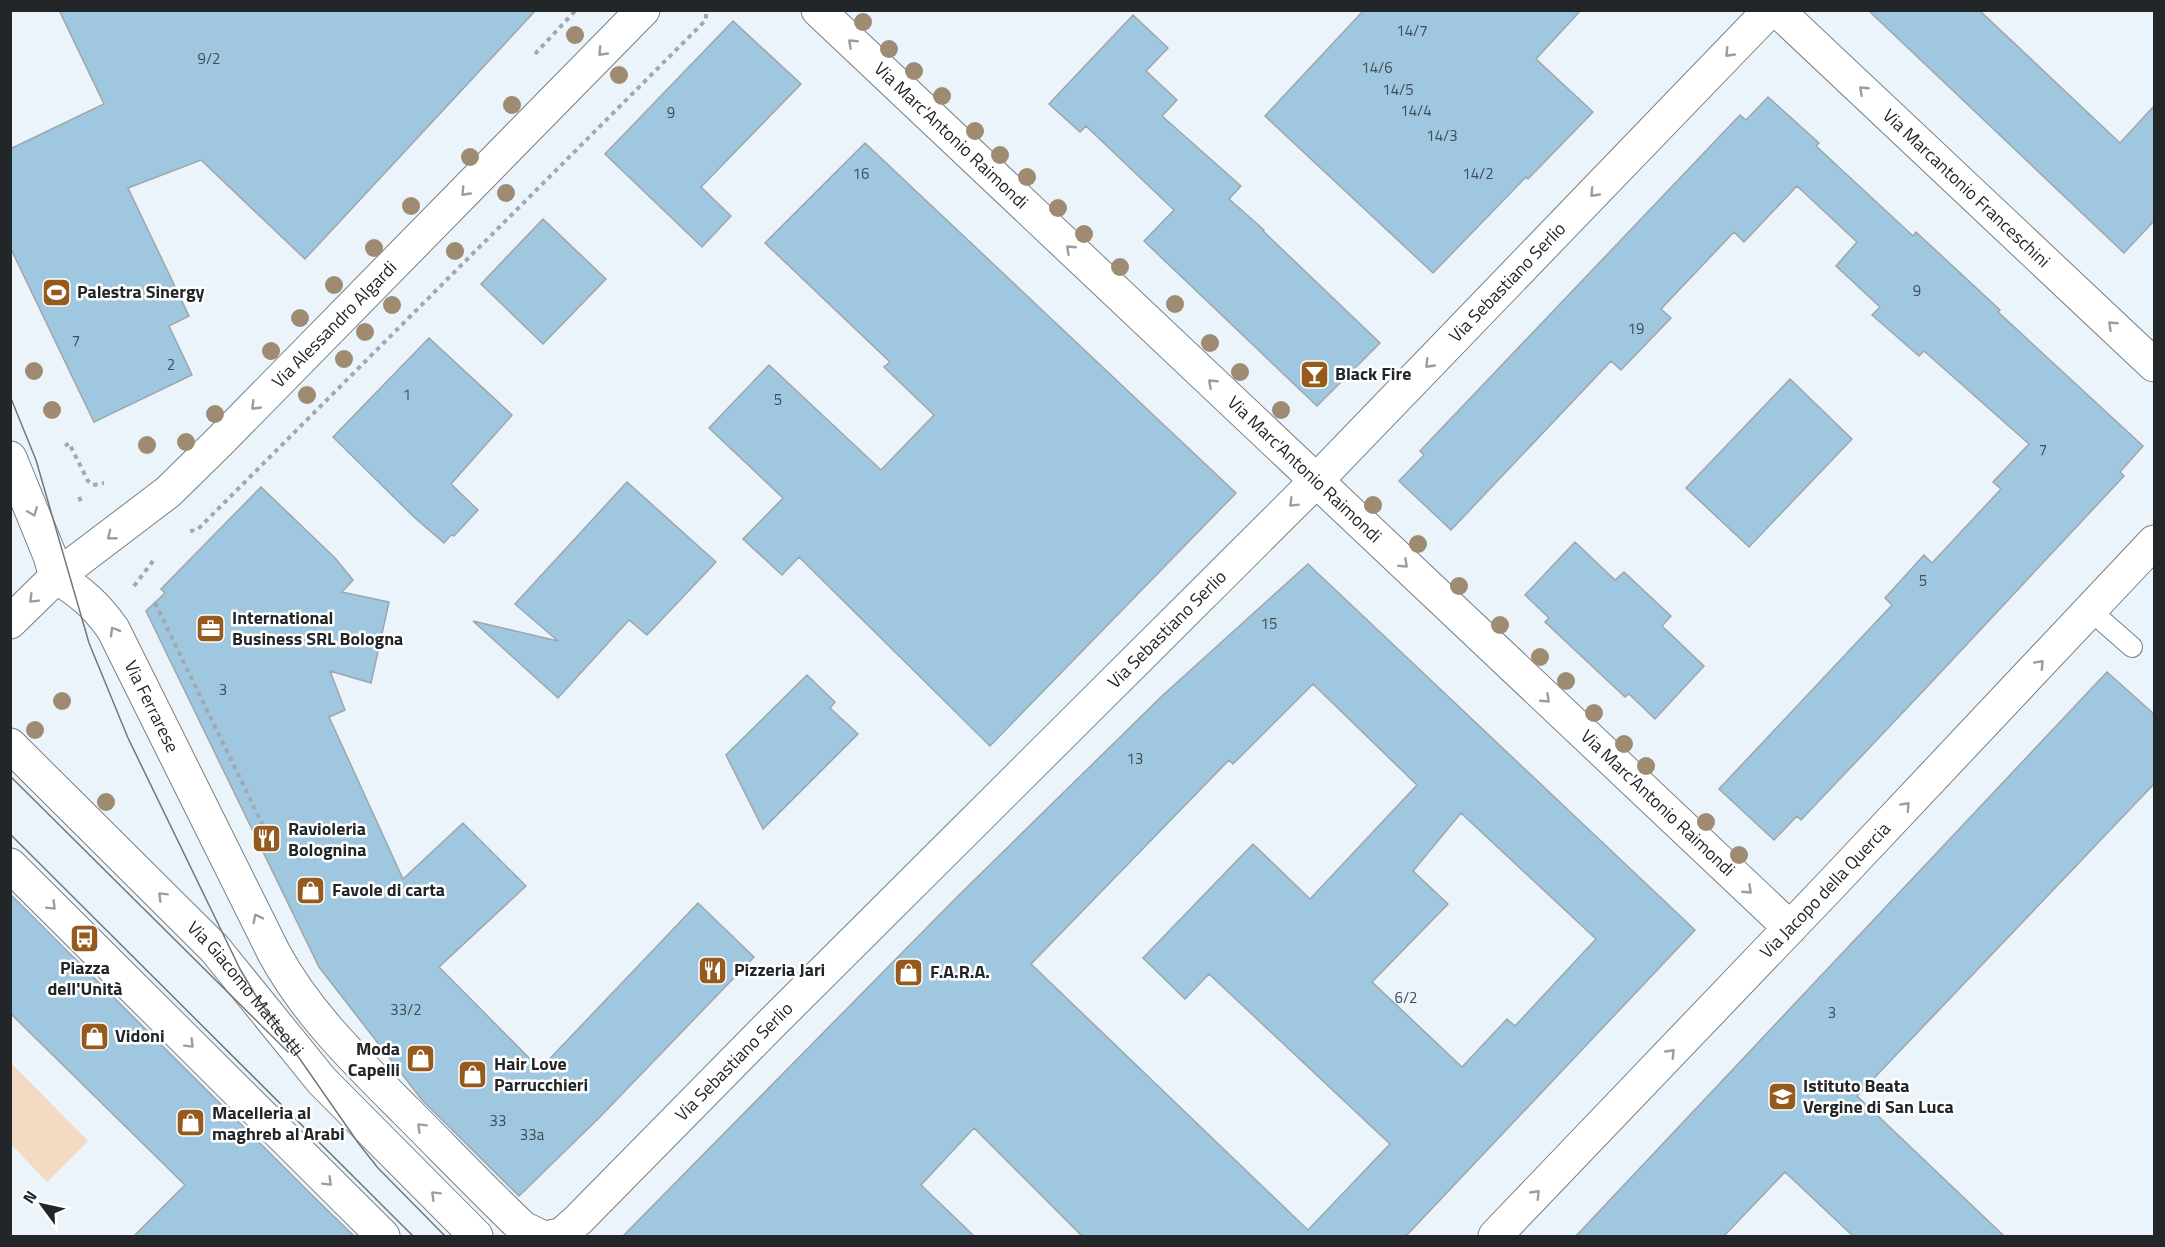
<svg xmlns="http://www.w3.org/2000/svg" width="2165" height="1247" font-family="'Titillium Web',sans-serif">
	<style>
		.green { fill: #f4d9c3 }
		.building { fill: #9fc7df; stroke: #9ea6ac; stroke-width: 1.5; fill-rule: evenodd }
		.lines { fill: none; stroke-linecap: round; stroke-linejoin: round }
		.lane-casing { stroke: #788085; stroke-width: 22 }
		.street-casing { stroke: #788085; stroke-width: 35 }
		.secondary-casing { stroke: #788085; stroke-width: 35 }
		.path { stroke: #a1a9ae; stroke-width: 4; stroke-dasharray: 4.5 4.5; stroke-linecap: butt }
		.lane { stroke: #fff; stroke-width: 20 }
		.street { stroke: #fff; stroke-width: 33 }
		.secondary { stroke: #fff; stroke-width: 33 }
		.tram { stroke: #71777b; stroke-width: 1.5 }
		.tree { fill: #9f8b72 }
		.oneway { stroke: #9c9d9e }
		.labels { text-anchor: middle; stroke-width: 5; stroke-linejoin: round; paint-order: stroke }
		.number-label { font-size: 15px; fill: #414e56 }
		.street-label { font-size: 18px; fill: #222628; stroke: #fff }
		.poi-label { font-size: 18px; font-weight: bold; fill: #222628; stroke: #fff; text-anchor: start }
	</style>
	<rect width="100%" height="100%" fill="#eaf4fa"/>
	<path class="green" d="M10 1062 88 1141 47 1182 11 1144Z"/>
	<path class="building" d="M59 10H536L305 259 201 160 128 188 189 316 169 326 192 375 94 422 10 247V149L104 104Z
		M1364 10H1581L1536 59 1593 112 1528 179 1526 177 1433 273 1265 116Z
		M1868 10H1979L2120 143 2154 106V221L2124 253Z
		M1133 15 1168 48 1146 71 1177 100 1162 116 1241 186 1229 199 1264 230 1263 231 1380 343 1317 406 1144 241 1174 210 1086 126 1080 132 1049 104Z
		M733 21 801 84 701 187 731 216 702 247 605 154Z
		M1768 97 1819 143 1816 146 1913 236 1916 232 2000 310 1998 312 2143 446 2120 472 2124 476 1926 688 1801 820 1797 816 1774 840 1719 789 1892 605 1885 598 1924 555 1932 563 2001 489 1993 482 2029 444 1924 351 1919 356 1872 315 1880 307 1836 266 1857 242 1797 186 1744 242 1734 232 1661 309 1671 318 1621 370 1611 361 1451 530 1399 481 1424 455 1420 451 1740 115 1746 120Z
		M865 143 1236 493 990 746 799 557 782 575 743 539 783 498 709 428 769 365 881 470 934 415 884 367 890 362 765 243Z
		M543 219 606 279 543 344 481 284Z
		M429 338 512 415 451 484 478 510 454 536 451 535 444 543 415 518 333 437Z
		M1790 379 1852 439 1749 547 1686 488Z
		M627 482 716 562 647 635 629 620 558 698 473 621 558 641 515 604Z
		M261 487 335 558 353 580 342 592 389 602 371 683 330 671 345 710 329 717 403 879 463 823 526 886 439 967 540 1069 698 903 754 957 599 1118 519 1196 422 1100 319 967 146 611 165 593 161 589Z
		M1575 542 1615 580 1624 572 1671 616 1662 626 1704 666 1655 719 1629 694 1625 697 1545 622 1549 618 1525 595Z
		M1308 564 1695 930 1406 1236H1082L974 1128 921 1185 974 1236H623L958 896 1162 696ZM1313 684 1417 785 1310 899 1253 844 1143 958 1185 999 1209 974 1390 1144 1308 1230 1031 964 1229 760 1233 764ZM1461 813 1596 939 1515 1026 1507 1019 1462 1067 1372 982 1448 904 1413 871Z
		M2107 672 2154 714V784L1857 1096 2004 1236H1853L1785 1172 1724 1236H1576Z
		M807 675 835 702 830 708 858 734 763 829 726 755Z
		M10 894 319 1202 354 1236H134L185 1185 10 1013Z"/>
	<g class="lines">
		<defs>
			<path id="lane" d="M2091 611 2132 647"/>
			<g id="street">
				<path id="s1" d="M818 10 1790 928"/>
				<path id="s2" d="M10 458 50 556 56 577C81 592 96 605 113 629L274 953C307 1014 357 1062 406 1111 445 1150 483 1190 523 1228L540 1236"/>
				<path id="s3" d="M10 622 56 577 168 492 220 441 643 10"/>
				<path id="s4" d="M554 1236 561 1235 578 1220 770 1025 1316 481 1770 10"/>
			</g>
			<g id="secondary">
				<path id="s5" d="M1777 10 2154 365"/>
				<path id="s6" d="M10 745 215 949 322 1081 476 1236"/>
				<path d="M10 865 383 1236"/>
				<path id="s7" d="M1495 1236 1829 887 2154 542"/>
			</g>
		</defs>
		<use href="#lane" class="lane-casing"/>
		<use href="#street" class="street-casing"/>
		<use href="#secondary" class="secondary-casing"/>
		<path class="path" d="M535 54 576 10
			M65 446 69 443 88 481 93 485 104 483
			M79 497 82 504
			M190 531 197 530 706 20V10
			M134 586 153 561
			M155 603 270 840"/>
		<use href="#lane" class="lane"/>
		<use href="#street" class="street"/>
		<use href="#secondary" class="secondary"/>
		<path class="tram" d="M10 396 36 460 89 643 128 738 240 969 256 996 359 1144 378 1168 445 1236
			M10 776 288 1052
			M10 834 413 1236"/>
	</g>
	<g class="tree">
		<circle cx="863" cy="22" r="9"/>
		<circle cx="575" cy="35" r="9"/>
		<circle cx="889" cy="49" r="9"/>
		<circle cx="914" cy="71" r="9"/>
		<circle cx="619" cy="75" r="9"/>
		<circle cx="942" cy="96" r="9"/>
		<circle cx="512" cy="105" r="9"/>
		<circle cx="975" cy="131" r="9"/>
		<circle cx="1000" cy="155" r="9"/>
		<circle cx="470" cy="157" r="9"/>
		<circle cx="1027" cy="177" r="9"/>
		<circle cx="506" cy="193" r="9"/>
		<circle cx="411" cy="206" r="9"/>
		<circle cx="1058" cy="208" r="9"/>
		<circle cx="1084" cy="234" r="9"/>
		<circle cx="374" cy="248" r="9"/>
		<circle cx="455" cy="251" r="9"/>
		<circle cx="1120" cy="267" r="9"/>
		<circle cx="334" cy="285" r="9"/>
		<circle cx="1175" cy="304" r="9"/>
		<circle cx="392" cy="305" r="9"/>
		<circle cx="300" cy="318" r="9"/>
		<circle cx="365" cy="332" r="9"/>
		<circle cx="1210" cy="343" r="9"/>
		<circle cx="271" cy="351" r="9"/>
		<circle cx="344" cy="359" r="9"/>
		<circle cx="34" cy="371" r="9"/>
		<circle cx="1240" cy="372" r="9"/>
		<circle cx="307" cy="395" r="9"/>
		<circle cx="52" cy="410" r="9"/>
		<circle cx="1281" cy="410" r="9"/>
		<circle cx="215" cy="414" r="9"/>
		<circle cx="186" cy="442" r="9"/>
		<circle cx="147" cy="445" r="9"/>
		<circle cx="1373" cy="505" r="9"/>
		<circle cx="1418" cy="544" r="9"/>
		<circle cx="1459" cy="586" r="9"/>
		<circle cx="1500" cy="625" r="9"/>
		<circle cx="1540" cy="657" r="9"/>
		<circle cx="1566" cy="681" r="9"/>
		<circle cx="62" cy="701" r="9"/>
		<circle cx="1594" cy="713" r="9"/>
		<circle cx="35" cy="730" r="9"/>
		<circle cx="1624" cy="744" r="9"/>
		<circle cx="1646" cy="766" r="9"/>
		<circle cx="106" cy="802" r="9"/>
		<circle cx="1706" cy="822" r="9"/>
		<circle cx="1739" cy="855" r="9"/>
	</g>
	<defs><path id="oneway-chevron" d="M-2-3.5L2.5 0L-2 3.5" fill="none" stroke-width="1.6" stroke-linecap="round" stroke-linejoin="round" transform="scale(1.5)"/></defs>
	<g class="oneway">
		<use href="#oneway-chevron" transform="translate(852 43) rotate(-137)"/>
		<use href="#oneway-chevron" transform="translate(602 52) rotate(134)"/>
		<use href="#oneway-chevron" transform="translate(1729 53) rotate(134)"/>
		<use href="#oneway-chevron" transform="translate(1863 90) rotate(-137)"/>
		<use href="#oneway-chevron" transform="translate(465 192) rotate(134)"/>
		<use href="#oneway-chevron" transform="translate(1594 193) rotate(134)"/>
		<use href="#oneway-chevron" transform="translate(1070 249) rotate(-137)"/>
		<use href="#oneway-chevron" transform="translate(2112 325) rotate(-137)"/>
		<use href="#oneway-chevron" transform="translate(1429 364) rotate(134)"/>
		<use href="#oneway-chevron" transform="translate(1212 383) rotate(-137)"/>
		<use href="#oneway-chevron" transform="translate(255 406) rotate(134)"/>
		<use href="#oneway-chevron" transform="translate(1293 503) rotate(135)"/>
		<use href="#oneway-chevron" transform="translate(33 512) rotate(68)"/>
		<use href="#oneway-chevron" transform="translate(111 536) rotate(142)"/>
		<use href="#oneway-chevron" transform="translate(1404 564) rotate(43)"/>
		<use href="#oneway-chevron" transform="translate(33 599) rotate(135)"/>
		<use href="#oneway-chevron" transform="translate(114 631) rotate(-120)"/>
		<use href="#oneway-chevron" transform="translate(2040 664) rotate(-47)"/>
		<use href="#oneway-chevron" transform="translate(1546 699) rotate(43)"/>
		<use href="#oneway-chevron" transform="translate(1906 806) rotate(-47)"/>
		<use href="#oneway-chevron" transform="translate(1748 890) rotate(43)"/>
		<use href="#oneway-chevron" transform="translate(162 896) rotate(-135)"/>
		<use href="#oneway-chevron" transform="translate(52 906) rotate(45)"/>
		<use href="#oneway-chevron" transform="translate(257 918) rotate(-116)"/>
		<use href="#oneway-chevron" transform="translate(190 1044) rotate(45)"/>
		<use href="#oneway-chevron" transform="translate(1671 1053) rotate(-46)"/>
		<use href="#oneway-chevron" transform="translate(421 1127) rotate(-135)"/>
		<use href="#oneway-chevron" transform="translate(328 1182) rotate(45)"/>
		<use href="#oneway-chevron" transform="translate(1536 1194) rotate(-46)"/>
		<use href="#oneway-chevron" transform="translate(435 1195) rotate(-135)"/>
	</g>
	<defs>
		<symbol id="stadium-square" viewBox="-11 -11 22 22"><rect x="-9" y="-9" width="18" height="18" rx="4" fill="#965a1c" stroke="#fff"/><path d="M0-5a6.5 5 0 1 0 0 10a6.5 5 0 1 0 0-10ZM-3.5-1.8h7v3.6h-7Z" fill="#fff"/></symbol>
		<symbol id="bar-square" viewBox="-11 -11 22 22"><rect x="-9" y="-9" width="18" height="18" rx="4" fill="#965a1c" stroke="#fff"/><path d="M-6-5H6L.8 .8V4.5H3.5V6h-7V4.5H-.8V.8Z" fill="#fff"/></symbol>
		<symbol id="office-square" viewBox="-11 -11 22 22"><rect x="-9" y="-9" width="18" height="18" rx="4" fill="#965a1c" stroke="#fff"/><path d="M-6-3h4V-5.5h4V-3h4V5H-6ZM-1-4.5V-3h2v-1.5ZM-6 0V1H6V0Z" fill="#fff"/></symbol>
		<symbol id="restaurant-square" viewBox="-11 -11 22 22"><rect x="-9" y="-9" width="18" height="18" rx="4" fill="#965a1c" stroke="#fff"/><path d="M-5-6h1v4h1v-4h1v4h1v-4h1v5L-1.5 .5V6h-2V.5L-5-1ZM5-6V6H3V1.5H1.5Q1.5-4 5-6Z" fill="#fff"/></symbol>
		<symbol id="shop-square" viewBox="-11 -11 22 22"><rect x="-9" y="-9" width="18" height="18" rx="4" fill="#965a1c" stroke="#fff"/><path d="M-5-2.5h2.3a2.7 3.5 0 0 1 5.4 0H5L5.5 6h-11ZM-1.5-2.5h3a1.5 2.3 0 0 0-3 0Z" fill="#fff"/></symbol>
		<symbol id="bus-square" viewBox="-11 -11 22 22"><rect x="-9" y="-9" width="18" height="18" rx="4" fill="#965a1c" stroke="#fff"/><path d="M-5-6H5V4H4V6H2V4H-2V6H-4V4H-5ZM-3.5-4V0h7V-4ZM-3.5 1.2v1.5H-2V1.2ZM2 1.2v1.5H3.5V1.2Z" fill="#fff"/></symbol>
		<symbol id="school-square" viewBox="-11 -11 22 22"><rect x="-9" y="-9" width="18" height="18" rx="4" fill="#965a1c" stroke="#fff"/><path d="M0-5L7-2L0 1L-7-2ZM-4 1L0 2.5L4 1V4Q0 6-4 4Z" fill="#fff"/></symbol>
	</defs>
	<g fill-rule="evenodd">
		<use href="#stadium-square" x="40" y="276" width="33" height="33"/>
		<use href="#bar-square" x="1298" y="358" width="33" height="33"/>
		<use href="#office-square" x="194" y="612" width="33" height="33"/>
		<use href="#restaurant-square" x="250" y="822" width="33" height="33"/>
		<use href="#shop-square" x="294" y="874" width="33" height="33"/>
		<use href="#bus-square" x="68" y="922" width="33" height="33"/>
		<use href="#restaurant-square" x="696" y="954" width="33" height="33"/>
		<use href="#shop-square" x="892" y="956" width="33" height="33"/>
		<use href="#shop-square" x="78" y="1020" width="33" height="33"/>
		<use href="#shop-square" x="404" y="1042" width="33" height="33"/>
		<use href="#shop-square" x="456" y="1058" width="33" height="33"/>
		<use href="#school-square" x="1766" y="1080" width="33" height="33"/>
		<use href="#shop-square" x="174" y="1106" width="33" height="33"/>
	</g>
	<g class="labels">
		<g class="number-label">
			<text x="1412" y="36">14/7</text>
			<text x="209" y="64">9/2</text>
			<text x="1377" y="73">14/6</text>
			<text x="1398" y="95">14/5</text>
			<text x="1416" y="116">14/4</text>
			<text x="671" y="118">9</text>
			<text x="1442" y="141">14/3</text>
			<text x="861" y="179">16</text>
			<text x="1478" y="179">14/2</text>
			<text x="1917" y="296">9</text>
			<text x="1636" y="334">19</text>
			<text x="76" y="346">7</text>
			<text x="171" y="370">2</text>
			<text x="407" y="400">1</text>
			<text x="778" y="405">5</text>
			<text x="2043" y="455">7</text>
			<text x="1923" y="586">5</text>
			<text x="1269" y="629">15</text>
			<text x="223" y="695">3</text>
			<text x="1135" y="764">13</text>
			<text x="1406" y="1003">6/2</text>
			<text x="406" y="1015">33/2</text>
			<text x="1832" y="1018">3</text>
			<text x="498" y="1126">33</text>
			<text x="532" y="1140">33a</text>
		</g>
		<g class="street-label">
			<text dy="6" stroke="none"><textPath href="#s1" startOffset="183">Via Marc'Antonio Raimondi</textPath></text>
			<text dy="6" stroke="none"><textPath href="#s5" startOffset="260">Via Marcantonio Franceschini</textPath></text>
			<text dy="6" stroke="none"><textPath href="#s4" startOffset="1350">Via Sebastiano Serlio</textPath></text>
			<text dy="6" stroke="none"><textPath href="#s3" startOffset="441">Via Alessandro Algardi</textPath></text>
			<text dy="6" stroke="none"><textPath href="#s1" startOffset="669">Via Marc'Antonio Raimondi</textPath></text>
			<text dy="6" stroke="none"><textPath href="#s4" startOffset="864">Via Sebastiano Serlio</textPath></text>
			<text dy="6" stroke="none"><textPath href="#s2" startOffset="292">Via Ferrarese</textPath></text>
			<text dy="6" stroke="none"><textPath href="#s1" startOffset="1155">Via Marc'Antonio Raimondi</textPath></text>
			<text dy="6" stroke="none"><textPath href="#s7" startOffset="478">Via Jacopo della Quercia</textPath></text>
			<text dy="6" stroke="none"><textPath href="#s6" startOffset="339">Via Giacomo Matteotti</textPath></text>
			<text dy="6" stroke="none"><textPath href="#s4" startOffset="252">Via Sebastiano Serlio</textPath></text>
		</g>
		<g class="poi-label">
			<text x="77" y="298">Palestra Sinergy</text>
			<text x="1335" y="380">Black Fire</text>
			<text x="232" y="624">International<tspan x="232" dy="21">Business SRL Bologna</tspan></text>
			<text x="288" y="835">Ravioleria<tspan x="288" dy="21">Bolognina</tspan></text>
			<text x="332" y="896">Favole di carta</text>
			<text x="85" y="974" text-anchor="middle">Piazza<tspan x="85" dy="21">dell'Unità</tspan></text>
			<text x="734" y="976">Pizzeria Jari</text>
			<text x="930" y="978">F.A.R.A.</text>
			<text x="115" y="1042">Vidoni</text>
			<text x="400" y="1055" text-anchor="end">Moda<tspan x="400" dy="21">Capelli</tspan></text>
			<text x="494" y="1070">Hair Love<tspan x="494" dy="21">Parrucchieri</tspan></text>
			<text x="1803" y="1092">Istituto Beata<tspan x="1803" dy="21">Vergine di San Luca</tspan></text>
			<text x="212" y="1119">Macelleria al<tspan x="212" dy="21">maghreb al Arabi</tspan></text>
		</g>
	</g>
	<rect width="2165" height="1247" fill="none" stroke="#222628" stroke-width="24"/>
	<g transform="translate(42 1205) rotate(303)" stroke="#ffffff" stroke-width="4.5" paint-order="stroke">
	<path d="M0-4.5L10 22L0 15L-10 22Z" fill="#222628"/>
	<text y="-9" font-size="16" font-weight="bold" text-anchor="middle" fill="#222628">N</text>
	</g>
</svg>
